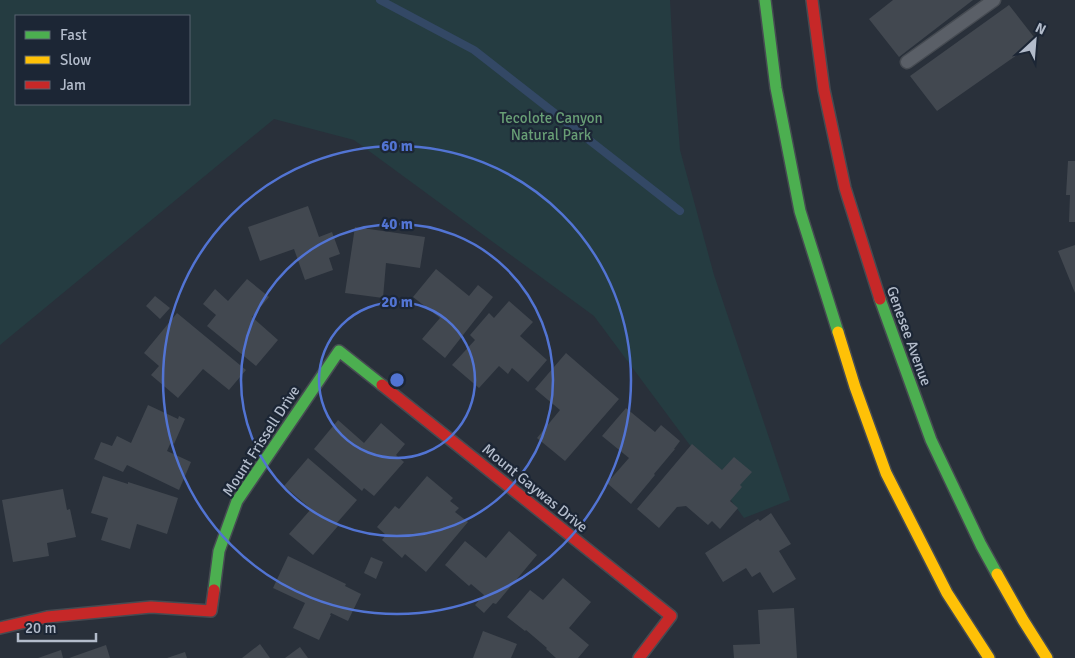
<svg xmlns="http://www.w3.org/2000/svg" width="1075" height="658" font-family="Signika,sans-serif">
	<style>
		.green { fill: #253c41; fill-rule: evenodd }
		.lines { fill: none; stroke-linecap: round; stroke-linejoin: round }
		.stream { stroke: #334865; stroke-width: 8 }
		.building { fill: #424850 }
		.lane-casing { stroke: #464b52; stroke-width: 15 }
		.fast-casing { stroke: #464b52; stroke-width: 14 }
		.slow-casing { stroke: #464b52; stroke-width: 14 }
		.jam-casing { stroke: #464b52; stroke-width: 14 }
		.lane { stroke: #5a5f67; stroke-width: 12 }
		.fast { stroke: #4caf50; stroke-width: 11 }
		.slow { stroke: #ffc107; stroke-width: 11 }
		.jam { stroke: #c62828; stroke-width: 11 }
		.ring { fill: none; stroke: #5274d3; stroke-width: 2.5 }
		.labels { text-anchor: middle; stroke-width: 4.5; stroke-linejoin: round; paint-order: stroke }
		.park-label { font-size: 15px; fill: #689e75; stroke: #1c2635 }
		.street-label { font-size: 15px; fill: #b3bccb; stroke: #1c2635 }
		.centre { fill: #5274d3; stroke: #1c2635; stroke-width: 2.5 }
		.ring-label { font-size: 15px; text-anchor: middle; font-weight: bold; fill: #5274d3; stroke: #1c2635; stroke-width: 4.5; stroke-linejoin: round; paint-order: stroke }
	</style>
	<rect width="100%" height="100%" fill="#29303a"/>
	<path class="green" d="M0 0H670L674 73 680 150 714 275 790 500 744 518 594 316 354 140 274 119 0 345ZM16 16H189V104H16Z"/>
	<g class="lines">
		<path class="stream" d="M380 0 474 50 680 211"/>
	</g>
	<path class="building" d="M893 0H973L899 57 869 19Z
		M1009 5 1037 41 937 111 910 76Z
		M1068 161H1075V222H1069L1070 195H1066Z
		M308 206 319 237 332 232 340 254 329 258 333 270 305 280 294 249 260 261 248 227Z
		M355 227 425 237 420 268 386 263 383 298 345 293Z
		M1075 245V293L1058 251Z
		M436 269 469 296 478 285 493 297 445 358 422 339 440 318 413 297Z
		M247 279 269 297 252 317 278 340 256 366 207 326 216 315 203 304 215 289 228 301Z
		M155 296 170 308 160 319 146 306Z
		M509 301 533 322 520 336 547 360 528 382 512 368 508 374 499 366 479 388 452 365 475 340 470 335 489 313 494 318Z
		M177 313 246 370 229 390 203 369 178 398 151 375 159 366 144 353Z
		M566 353 619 399 565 461 537 438 560 410 535 389Z
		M148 405 178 419 179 416 185 419 174 444 171 442 167 451 191 462 179 490 127 465 123 472 94 459 101 442 112 446 117 436 131 443Z
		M626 408 655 432 661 425 680 441 674 449H675L654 474 655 475 631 504 607 483 629 458 602 436Z
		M338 420 364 443 381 423 405 444 396 455 404 462 374 496 364 488 362 491 314 449Z
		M692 444 722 470 734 457 752 472 740 485 742 487 730 501 738 508 720 529 712 521 708 525 686 506 677 507 659 528 637 509Z
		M308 458 357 500 336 524 338 526 313 555 289 534 311 509 284 486Z
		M103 476 128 484V482L178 498 167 534 137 524 130 549 101 540 108 518 91 513Z
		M427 476 453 498 450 501 459 508 455 512 468 522 426 572 405 554 402 558 382 540 386 535 377 527 395 506 399 509Z
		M63 489 67 510 70 509 76 537 47 543 49 556 13 562 2 500Z
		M771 513 791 544 779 551 796 579 773 593 760 572 752 577 746 568 723 582 705 553 758 519 760 521Z
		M509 531 537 555 496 604 493 603 484 613 475 605 484 595 471 584 469 586 445 565 465 541 486 558Z
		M288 556 346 584 345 586 361 594 348 621 331 613 330 615H331L319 640 293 628 305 603 273 588Z
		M371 557 383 562 376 579 364 573Z
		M563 578 591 602 569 628 589 645 578 658H556L546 649 547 648 526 630 525 631 507 617 530 590 543 600Z
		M794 608 797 658H734L733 645 760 644 758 610Z
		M483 631 517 644 511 658H473Z
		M260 644 270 658H242Z
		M106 645 110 658H69Z
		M300 647 308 658H285Z
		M61 650 63 658H38Z
		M185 652 187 658H167Z"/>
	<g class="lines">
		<defs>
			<path id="lane" d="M907 62 994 0"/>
			<path id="fast" d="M765 0 776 88 800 211 838 332
				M880 299 931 440 981 545 997 574
				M214 590 219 551 237 501 339 351 382 385"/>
			<path id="slow" d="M838 332 855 387 886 473 947 593 989 658
				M997 574 1023 620 1047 658"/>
			<path id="jam" d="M812 0 824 90 845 188 880 299
				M382 385 671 616 639 658
				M0 628 47 617 151 607 211 611 214 590"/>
		</defs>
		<use href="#lane" class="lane-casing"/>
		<use href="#fast" class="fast-casing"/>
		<use href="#slow" class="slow-casing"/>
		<use href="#jam" class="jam-casing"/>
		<use href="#lane" class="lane"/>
		<use href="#fast" class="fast"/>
		<use href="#slow" class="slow"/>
		<use href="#jam" class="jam"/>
	</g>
	<g class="ring">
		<circle cx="397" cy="380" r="78"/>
		<circle cx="397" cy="380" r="156"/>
		<circle cx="397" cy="380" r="234"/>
	</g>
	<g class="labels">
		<g class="park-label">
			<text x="551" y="123">Tecolote Canyon<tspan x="551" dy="17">Natural Park</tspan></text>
		</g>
		<g class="street-label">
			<text transform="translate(909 336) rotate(70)" y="5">Genesee Avenue</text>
			<text transform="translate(261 441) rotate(-57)" y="5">Mount Frissell Drive</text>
			<text transform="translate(535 488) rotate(39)" y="5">Mount Gaywas Drive</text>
		</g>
	</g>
	<circle cx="397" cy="380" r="8" class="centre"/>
	<g class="ring-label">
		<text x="397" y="151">60 m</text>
		<text x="397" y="229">40 m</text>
		<text x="397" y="307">20 m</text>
	</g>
	<rect x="15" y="15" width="175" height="90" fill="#1c2635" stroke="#586271"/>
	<rect x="25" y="31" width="25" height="8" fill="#4caf50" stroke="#586271"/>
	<text x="60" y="40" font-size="15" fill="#b3bccb">Fast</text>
	<rect x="25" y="56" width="25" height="8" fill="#ffc107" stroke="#586271"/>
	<text x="60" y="65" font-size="15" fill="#b3bccb">Slow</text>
	<rect x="25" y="81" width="25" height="8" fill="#c62828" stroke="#586271"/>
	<text x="60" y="90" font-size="15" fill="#b3bccb">Jam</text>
	<g transform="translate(1035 40) rotate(26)" stroke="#1c2635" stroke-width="4" paint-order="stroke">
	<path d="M0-4L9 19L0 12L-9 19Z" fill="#b3bccb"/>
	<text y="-8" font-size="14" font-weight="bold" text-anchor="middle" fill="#b3bccb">N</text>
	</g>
	<path d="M18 633v8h78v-8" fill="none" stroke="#b3bccb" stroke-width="2.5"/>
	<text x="25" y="633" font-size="15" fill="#b3bccb" stroke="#1c2635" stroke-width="4" paint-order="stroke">20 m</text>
</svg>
